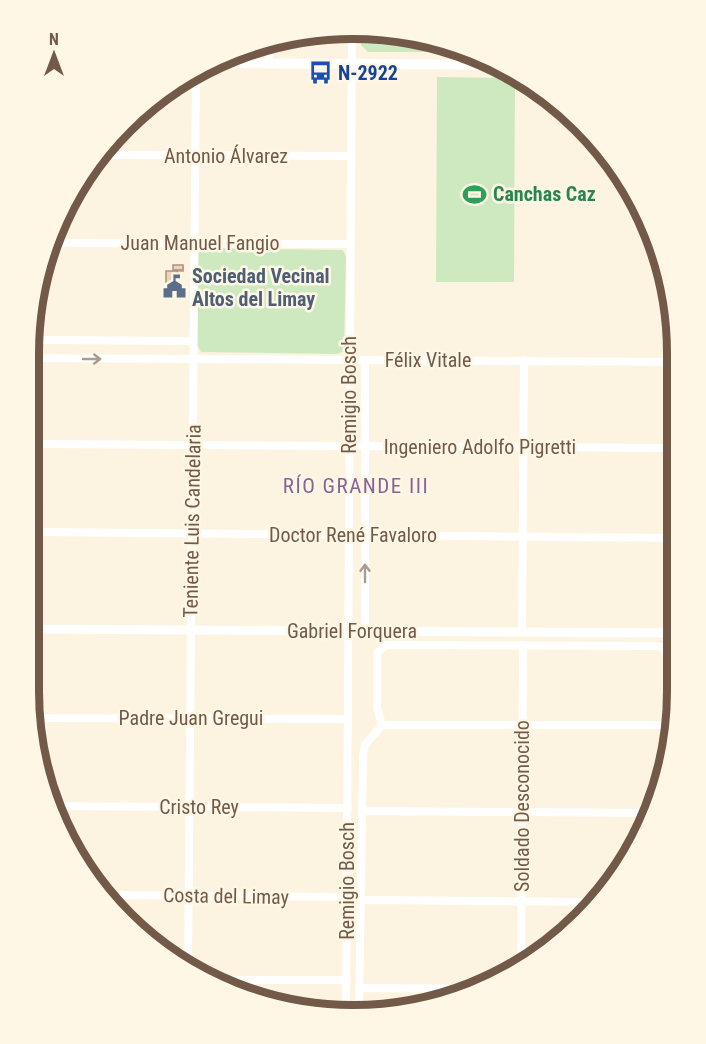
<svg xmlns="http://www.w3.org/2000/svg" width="706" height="1044" font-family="'Roboto Condensed',sans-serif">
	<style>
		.green { fill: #cee9bf }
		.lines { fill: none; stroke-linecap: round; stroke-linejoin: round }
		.minor { stroke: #fff; stroke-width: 8 }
		.tertiary { stroke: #fff; stroke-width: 9 }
		.secondary { stroke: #fff; stroke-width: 10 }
		.wall { fill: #cfb59e }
		.shaded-wall { fill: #a99381 }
		.building { fill: #f1d2b8; stroke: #a99381; stroke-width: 1.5 }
		.oneway { stroke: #ab9c91 }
		.labels { text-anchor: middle; stroke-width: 5; stroke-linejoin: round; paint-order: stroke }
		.transit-label { font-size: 20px; font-weight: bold; fill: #164399; stroke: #fff7e6; text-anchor: start }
		.street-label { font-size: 20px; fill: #735a48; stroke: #fff7e6 }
		.leisure-label { font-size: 20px; font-weight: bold; fill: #27864d; stroke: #fff7e6; text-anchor: start }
		.service-label { font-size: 20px; font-weight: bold; fill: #4e5e75; stroke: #fff7e6; text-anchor: start }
		.neighbourhood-label { font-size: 21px; letter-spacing: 1.5px; fill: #886396; stroke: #fff7e6 }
		.rim { fill: none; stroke: #735a48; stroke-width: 8 }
	</style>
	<rect width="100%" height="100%" fill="#fcf3e0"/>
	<path class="green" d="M361 30 474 52H368L361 45Z
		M437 77 515 78 514 282H436Z
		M205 248 343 250 346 257 344 351 337 354 201 352 197 345V255L199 252Z"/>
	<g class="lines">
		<path class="minor" d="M269 63V45
			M101 155 351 156
			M51 243 350 244
			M34 340 192 341
			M34 358 677 362
			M365 360V631
			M32 444 676 448
			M32 532 675 538
			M522 632 524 360
			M31 704V629
			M33 718 348 719
			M382 725 377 707V659L378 652 386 645 658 646 664 648 667 656V768
			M382 725H667
			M51 806 348 808
			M362 811 651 813
			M105 895 347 897
			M361 900 596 902
			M188 967 196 75
			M521 967 523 645
			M209 980H347
			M360 988 471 989
			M359 1013 363 756 365 745 382 725
			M346 1014 352 29"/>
		<path class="tertiary" d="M32 476 31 629 673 633"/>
		<path class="secondary" d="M214 63 494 65"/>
	</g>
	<path class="wall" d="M183 265 184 267V272H178L180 274V299H168L166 295 174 271Z"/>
	<path class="shaded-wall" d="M177 271 180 274V299L177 295Z"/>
	<path class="building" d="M173 265H183V270H173Z
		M166 271H177V295H166Z"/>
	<defs><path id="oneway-shaft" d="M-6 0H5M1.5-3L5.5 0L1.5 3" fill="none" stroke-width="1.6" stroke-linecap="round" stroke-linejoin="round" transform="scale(1.5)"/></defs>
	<g class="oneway">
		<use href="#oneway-shaft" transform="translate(92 359)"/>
		<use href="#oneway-shaft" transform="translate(365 573) rotate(-90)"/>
	</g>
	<defs>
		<symbol id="bus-bare" viewBox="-9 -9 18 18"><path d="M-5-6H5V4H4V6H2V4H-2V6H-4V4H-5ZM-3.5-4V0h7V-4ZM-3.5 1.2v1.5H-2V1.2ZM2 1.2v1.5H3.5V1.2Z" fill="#1a4fb4" stroke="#fff7e6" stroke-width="2.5" paint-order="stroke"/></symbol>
		<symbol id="stadium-bare" viewBox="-9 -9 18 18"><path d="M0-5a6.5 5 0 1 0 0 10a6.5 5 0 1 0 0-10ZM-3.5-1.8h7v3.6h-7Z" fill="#2e9e5b" stroke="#fff7e6" stroke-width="2.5" paint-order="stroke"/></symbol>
		<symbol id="civic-bare" viewBox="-9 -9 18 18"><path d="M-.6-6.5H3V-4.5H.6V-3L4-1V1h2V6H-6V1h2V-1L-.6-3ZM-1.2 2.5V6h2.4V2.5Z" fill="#5c6f8a" stroke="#fff7e6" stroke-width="2.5" paint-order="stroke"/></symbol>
	</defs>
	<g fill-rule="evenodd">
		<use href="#bus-bare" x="304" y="56" width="33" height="33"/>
		<use href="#stadium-bare" x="458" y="178" width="33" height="33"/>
		<use href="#civic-bare" x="158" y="270" width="33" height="33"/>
	</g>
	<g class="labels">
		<g class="transit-label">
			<text x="338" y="80">N-2922</text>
		</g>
		<g class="street-label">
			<text x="226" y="163">Antonio Álvarez</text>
			<text x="200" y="250">Juan Manuel Fangio</text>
			<text x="428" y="367">Félix Vitale</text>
			<text transform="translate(349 395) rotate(-90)" y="7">Remigio Bosch</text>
			<text x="480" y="454">Ingeniero Adolfo Pigretti</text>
			<text transform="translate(192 521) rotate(-89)" y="7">Teniente Luis Candelaria</text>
			<text x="353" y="542">Doctor René Favaloro</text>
			<text x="352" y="638">Gabriel Forquera</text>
			<text x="191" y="725">Padre Juan Gregui</text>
			<text transform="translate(522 806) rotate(-90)" y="7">Soldado Desconocido</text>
			<text x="199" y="814">Cristo Rey</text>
			<text transform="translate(347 881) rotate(-90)" y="7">Remigio Bosch</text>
			<text transform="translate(226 896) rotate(1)" y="7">Costa del Limay</text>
		</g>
		<g class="leisure-label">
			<text x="493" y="201">Canchas Caz</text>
		</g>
		<g class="service-label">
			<text x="192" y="283">Sociedad Vecinal<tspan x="192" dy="23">Altos del Limay</tspan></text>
		</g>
		<g class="neighbourhood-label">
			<text x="356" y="493">RÍO GRANDE III</text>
		</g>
	</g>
	<path d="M0 0H706V1044H0ZM353 39H353A314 314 0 0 1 667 353V691A314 314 0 0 1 353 1005H353A314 314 0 0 1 39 691V353A314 314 0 0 1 353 39Z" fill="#fff7e6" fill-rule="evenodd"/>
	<path class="rim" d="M353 39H353A314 314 0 0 1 667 353V691A314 314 0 0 1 353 1005H353A314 314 0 0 1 39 691V353A314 314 0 0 1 353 39Z"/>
	<g transform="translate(54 54)" stroke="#fff7e6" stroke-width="4.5" paint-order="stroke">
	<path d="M0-4.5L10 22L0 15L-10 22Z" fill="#735a48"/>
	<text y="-9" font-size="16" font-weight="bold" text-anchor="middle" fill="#735a48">N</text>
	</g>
</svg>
